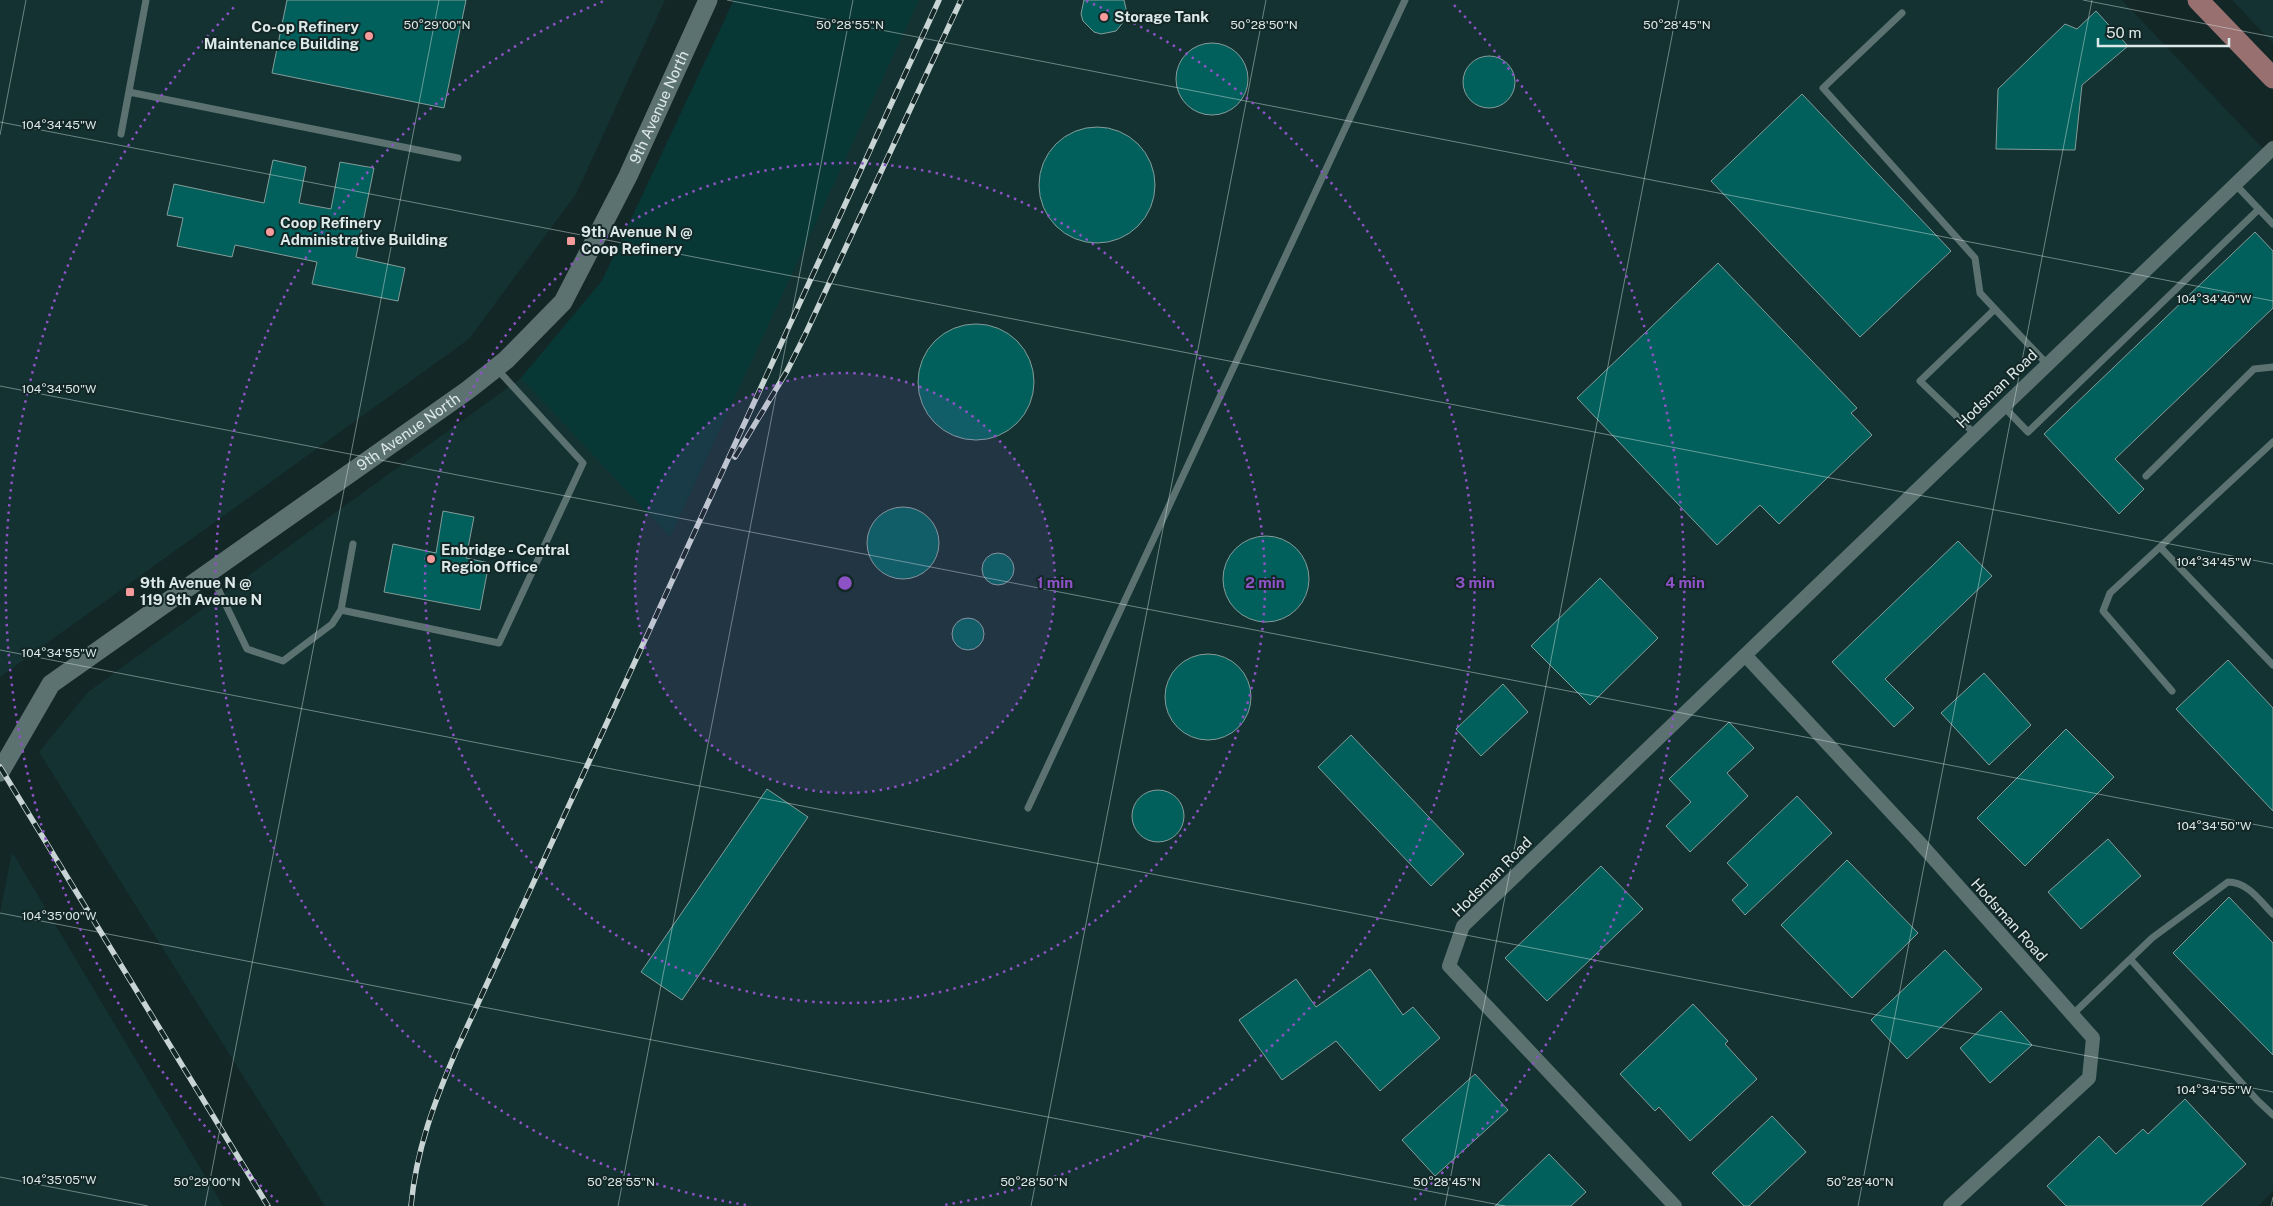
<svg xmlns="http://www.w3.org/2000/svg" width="2273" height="1206" font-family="'Public Sans',sans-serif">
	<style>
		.built { fill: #133231 }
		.green { fill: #083836 }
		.building { fill: #02605c; stroke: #859c9a }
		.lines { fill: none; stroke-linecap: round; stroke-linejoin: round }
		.lane { stroke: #5c7271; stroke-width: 7 }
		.street { stroke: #5c7271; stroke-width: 14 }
		.secondary { stroke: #5c7271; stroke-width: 19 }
		.primary { stroke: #997070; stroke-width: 21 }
		.rail-casing { stroke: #c7d4d3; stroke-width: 5.5 }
		.rail { stroke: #132726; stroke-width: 4; stroke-dasharray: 11; stroke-linecap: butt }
		.ticks { fill: none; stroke: #dce9e8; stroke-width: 1; stroke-opacity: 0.45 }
		.ring { fill: none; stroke: #8e52c7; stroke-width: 2.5; stroke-dasharray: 2.5 5 }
		.poi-dot { fill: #f59b9b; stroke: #132726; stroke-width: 2 }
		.labels { text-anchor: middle; stroke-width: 4; stroke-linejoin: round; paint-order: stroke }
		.poi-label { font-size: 15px; font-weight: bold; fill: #dce9e8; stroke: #132726; text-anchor: start }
		.street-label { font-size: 15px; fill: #dce9e8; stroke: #132726 }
		.ticks-label { font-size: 12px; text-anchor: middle; fill: #dce9e8; stroke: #132726; stroke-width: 4; stroke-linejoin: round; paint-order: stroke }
		.centre { fill: #8e52c7; stroke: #132726; stroke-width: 2.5 }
		.ring-label { font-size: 15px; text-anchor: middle; font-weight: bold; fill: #8e52c7; stroke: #132726; stroke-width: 4; stroke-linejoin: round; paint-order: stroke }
	</style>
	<rect width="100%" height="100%" fill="#132726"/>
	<path class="built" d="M0 0H665L576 194 469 339 0 677Z
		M734 0H2122L2273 159V1191L2258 1206H325L39 752 88 692 521 378 602 281Z
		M2232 0H2273V43Z
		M12 852 223 1206H0V913Z"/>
	<path class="green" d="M734 0H919L670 537 521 378 602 281Z"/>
	<path class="building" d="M287 0H466L444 108 272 73Z
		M1084 0H1124L1127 13 1125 20 1116 31 1101 34 1094 32 1083 21 1081 14Z
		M2096 11 2128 46 2082 85 2075 150 1996 149 1998 89 2065 24 2077 29Z
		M1176 79a36 36 0 1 1 72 0a36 36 0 1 1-72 0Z
		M1463 82a26 26 0 1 1 52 0a26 26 0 1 1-52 0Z
		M1802 94 1951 251 1860 337 1711 181Z
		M1039 185a58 58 0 1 1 116 0a58 58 0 1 1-116 0Z
		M273 160 306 167 299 203 331 209 340 162 374 168 356 257 405 268 398 301 312 284 317 262 235 245 232 257 177 246 183 218 167 215 174 184 264 203Z
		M2255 232 2273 251V308L2115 459 2144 489 2119 514 2044 434Z
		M1718 263 1857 408 1851 413 1872 435 1779 524 1760 505 1717 545 1577 398Z
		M918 382a58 58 0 1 1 116 0a58 58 0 1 1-116 0Z
		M867 543a36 36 0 1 1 72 0a36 36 0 1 1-72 0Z
		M443 511 474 517 466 558 489 563 480 610 384 592 393 544 436 553Z
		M1223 579a43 43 0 1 1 86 0a43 43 0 1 1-86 0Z
		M1958 541 1992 576 1885 679 1914 708 1894 727 1832 662Z
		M982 569a16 16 0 1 1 32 0a16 16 0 1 1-32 0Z
		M1600 578 1658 638 1590 705 1531 646Z
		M952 634a16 16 0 1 1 32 0a16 16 0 1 1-32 0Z
		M1165 697a43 43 0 1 1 86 0a43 43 0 1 1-86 0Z
		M2228 660 2273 708V811L2176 709Z
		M1984 673 2031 725 1989 765 1941 713Z
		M1503 684 1528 712 1481 756 1456 729Z
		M1729 722 1754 748 1727 773 1748 796 1690 852 1666 826 1691 802 1669 779Z
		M2066 729 2114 777 2025 866 1977 818Z
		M1351 735 1464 854 1431 886 1318 767Z
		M767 789 808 817 682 1000 641 972Z
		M1132 816a26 26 0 1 1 52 0a26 26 0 1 1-52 0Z
		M1797 796 1832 833 1745 915 1732 900 1748 885 1727 863Z
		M2108 839 2141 876 2081 929 2048 892Z
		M1847 860 1918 933 1852 998 1781 925Z
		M1601 866 1643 909 1547 1001 1505 958Z
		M2229 897 2273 943V1055L2173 953Z
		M1945 950 1982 989 1907 1059 1871 1020Z
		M1370 969 1403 1015 1413 1007 1440 1038 1380 1091 1336 1041 1282 1080 1239 1020 1296 979 1316 1007Z
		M1693 1004 1728 1041 1725 1044 1757 1079 1690 1141 1659 1107 1655 1111 1620 1074Z
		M2001 1011 2032 1045 1990 1083 1960 1048Z
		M1475 1074 1508 1110 1435 1176 1402 1140Z
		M2185 1099 2246 1164 2201 1206H2066L2047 1186 2099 1136 2116 1154 2143 1129 2148 1134Z
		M1772 1116 1806 1152 1749 1206H1744L1712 1173Z
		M1549 1154 1586 1192 1571 1206H1495Z"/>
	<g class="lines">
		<path class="lane" d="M1902 13 1823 88 1975 258 1980 293 1995 309
			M129 92 458 158
			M121 134 146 0
			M2235 184 2273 224
			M2003 406 2028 432 2259 209
			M1975 434 1920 381 1995 309 2047 364
			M2273 442 2160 547 2273 665
			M2146 476 2254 369 2273 367
			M2160 547 2110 593 2103 611 2172 691
			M210 572 247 649 283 661 332 624 341 610 353 544
			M341 610 499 643 583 463 496 368
			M1028 808 1405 0
			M2131 960 2257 1100 2273 1115
			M2072 1015 2152 938 2228 882C2248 882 2260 901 2273 914"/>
		<path class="street" d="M1745 655 1918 841 2093 1038 2089 1078 1950 1206
			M1675 1206 1449 966 1463 926 2273 148"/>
		<path class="secondary" id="s1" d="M0 772 51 684 468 390 506 360 563 302 628 176 708 0"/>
		<path class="primary" d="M2198 0 2273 78"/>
		<defs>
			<path id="rail" d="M735 457 787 371 805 335 961 0
				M0 767 268 1206
				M411 1206C416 1150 435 1100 457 1049L939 0"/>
		</defs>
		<use href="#rail" class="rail-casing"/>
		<use href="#rail" class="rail"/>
	</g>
	<path class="ticks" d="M727 0 2273 301M2083 0 2273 37M0 122 2273 564M0 135 26 0M0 386 2273 828M0 650 2273 1092M0 913 1505 1206M0 1177 148 1206M205 1206 439 0M618 1206 853 0M1031 1206 1266 0M1445 1206 1679 0M1858 1206 2092 0M2271 1206 2273 1197"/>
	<circle cx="845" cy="583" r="210" fill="#8e52c7" fill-opacity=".12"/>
	<g class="ring">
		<circle cx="845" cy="583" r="210"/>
		<circle cx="845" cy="583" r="420"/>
		<path d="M746 1205A630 630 0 0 1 604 1M1086 1A630 630 0 0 1 944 1205"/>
		<path d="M278 1202A840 840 0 0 1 236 5M1454 5A840 840 0 0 1 1412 1202"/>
	</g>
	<g class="poi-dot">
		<circle cx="1104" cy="17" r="5"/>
		<circle cx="369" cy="36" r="5"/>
		<circle cx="270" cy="232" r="5"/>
		<rect x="566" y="236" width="10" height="10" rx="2.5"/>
		<circle cx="431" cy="559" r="5"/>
		<rect x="125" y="587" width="10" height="10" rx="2.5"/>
	</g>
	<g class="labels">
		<g class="poi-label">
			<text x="1114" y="22">Storage Tank</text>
			<text x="359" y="32" text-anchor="end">Co-op Refinery<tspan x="359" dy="17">Maintenance Building</tspan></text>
			<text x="280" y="228">Coop Refinery<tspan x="280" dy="17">Administrative Building</tspan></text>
			<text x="581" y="237">9th Avenue N @<tspan x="581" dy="17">Coop Refinery</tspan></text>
			<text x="441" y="555">Enbridge - Central<tspan x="441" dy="17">Region Office</tspan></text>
			<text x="140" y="588">9th Avenue N @<tspan x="140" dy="17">119 9th Avenue N</tspan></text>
		</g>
		<g class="street-label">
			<text dy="5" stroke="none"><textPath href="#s1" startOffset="959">9th Avenue North</textPath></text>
			<text transform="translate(1997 389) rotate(-44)" y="5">Hodsman Road</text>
			<text dy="5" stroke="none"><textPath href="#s1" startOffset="539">9th Avenue North</textPath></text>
			<text transform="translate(1492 877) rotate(-45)" y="5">Hodsman Road</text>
			<text transform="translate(2009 920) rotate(48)" y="5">Hodsman Road</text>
		</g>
	</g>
	<g class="ticks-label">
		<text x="437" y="29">50°29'00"N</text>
		<text x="850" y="29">50°28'55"N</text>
		<text x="1264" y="29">50°28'50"N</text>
		<text x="1677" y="29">50°28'45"N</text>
		<text x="59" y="129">104°34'45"W</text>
		<text x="2214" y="303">104°34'40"W</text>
		<text x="59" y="393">104°34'50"W</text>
		<text x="2214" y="566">104°34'45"W</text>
		<text x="59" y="657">104°34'55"W</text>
		<text x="2214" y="830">104°34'50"W</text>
		<text x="59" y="920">104°35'00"W</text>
		<text x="2214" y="1094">104°34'55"W</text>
		<text x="59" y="1184">104°35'05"W</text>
		<text x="207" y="1186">50°29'00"N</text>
		<text x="621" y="1186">50°28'55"N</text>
		<text x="1034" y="1186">50°28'50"N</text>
		<text x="1447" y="1186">50°28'45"N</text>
		<text x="1860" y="1186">50°28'40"N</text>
	</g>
	<circle cx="845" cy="583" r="8" class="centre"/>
	<g class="ring-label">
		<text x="1055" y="588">1 min</text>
		<text x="1265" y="588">2 min</text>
		<text x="1475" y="588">3 min</text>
		<text x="1685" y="588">4 min</text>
	</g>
	<path d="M2098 38v8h131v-8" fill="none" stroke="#dce9e8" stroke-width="2.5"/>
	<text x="2106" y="38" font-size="15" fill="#dce9e8" stroke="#132726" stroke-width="4" paint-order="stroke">50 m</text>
</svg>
